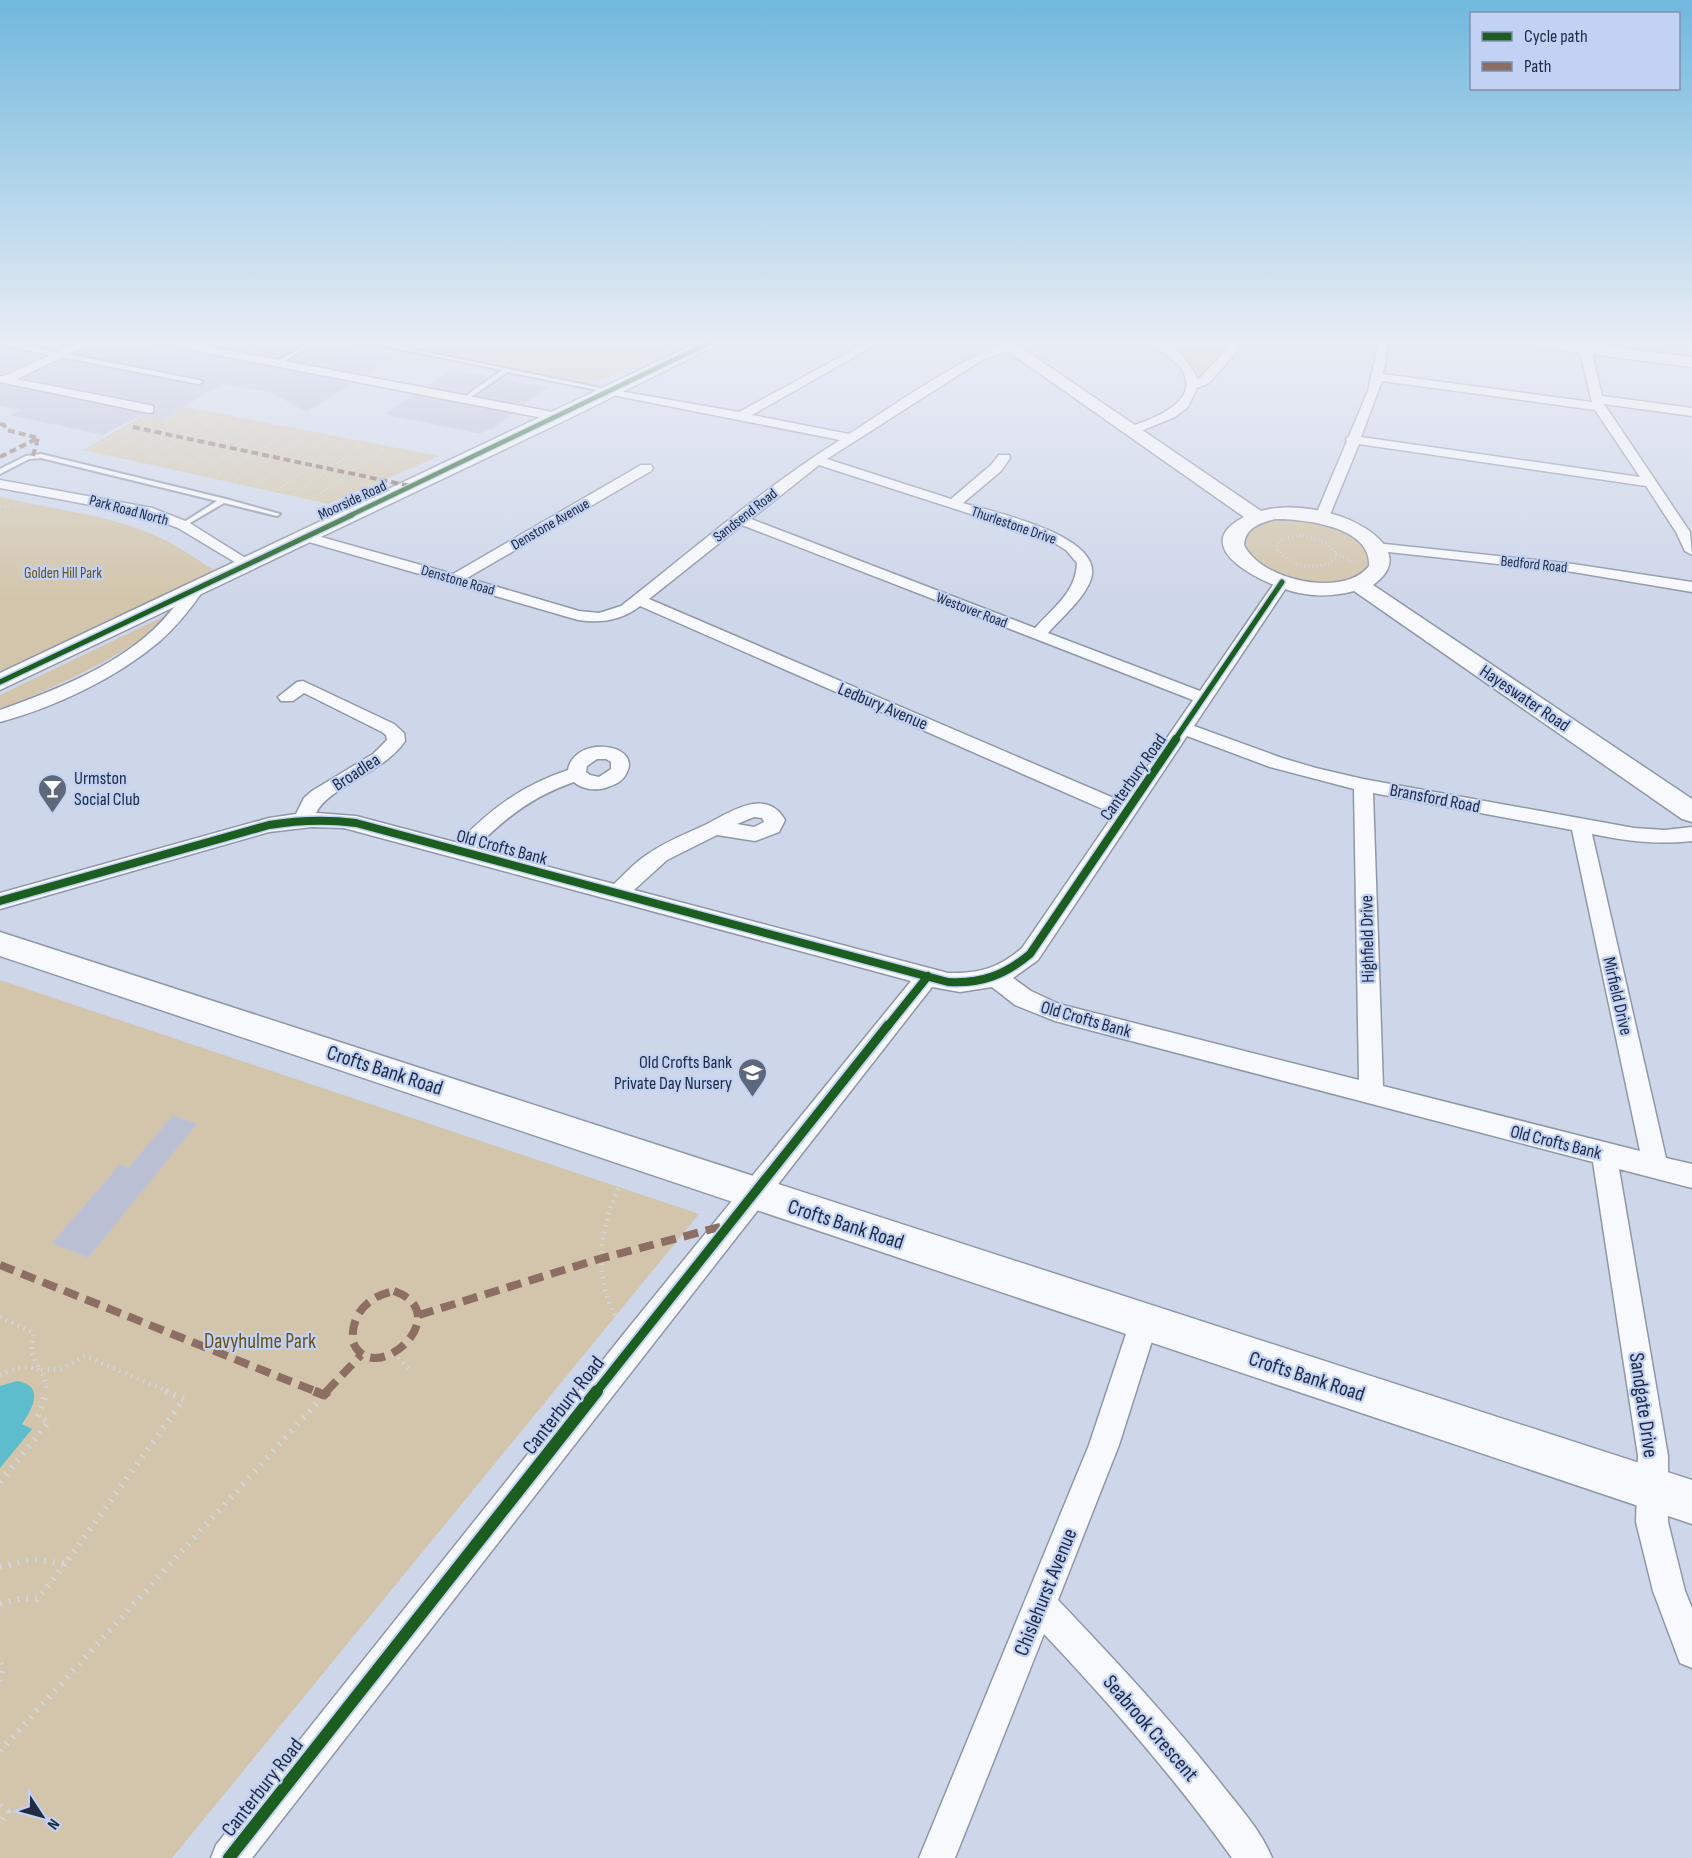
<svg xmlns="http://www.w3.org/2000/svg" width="1692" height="1858" font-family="'Sofia Sans Condensed',sans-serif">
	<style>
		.green { fill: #d2c5ab }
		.water { fill: #5dbdcc }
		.building { fill: #bbbfd4; stroke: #bec1d5; stroke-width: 1.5 }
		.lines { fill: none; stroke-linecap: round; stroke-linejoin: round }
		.lane-casing { stroke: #8f97a9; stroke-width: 4 }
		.street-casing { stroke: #8f97a9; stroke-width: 3 }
		.secondary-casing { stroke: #8f97a9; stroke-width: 3 }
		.path-far3 { stroke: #d3d5db; stroke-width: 2; stroke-dasharray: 1 3; stroke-linecap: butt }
		.path-far2 { stroke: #d3d5db; stroke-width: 3; stroke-dasharray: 1 3; stroke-linecap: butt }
		.path-far1 { stroke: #d3d5db; stroke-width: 4.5; stroke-dasharray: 1.5 5; stroke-linecap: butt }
		.path { stroke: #d3d5db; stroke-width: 6; stroke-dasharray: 2 7; stroke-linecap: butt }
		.lane { fill: #f8f9fc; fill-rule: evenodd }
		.street { fill: #f8f9fc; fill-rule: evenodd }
		.secondary { fill: #f8f9fc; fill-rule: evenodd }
		.quiet-far2 { stroke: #8d6e63; stroke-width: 4; stroke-dasharray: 7 4; stroke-linecap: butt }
		.quiet-far1 { stroke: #8d6e63; stroke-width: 8; stroke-dasharray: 15 8; stroke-linecap: butt }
		.quiet { stroke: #8d6e63; stroke-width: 9; stroke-dasharray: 19 9; stroke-linecap: butt }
		.cycleway-far4-casing { stroke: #c2d2f5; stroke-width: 7 }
		.cycleway-far3-casing { stroke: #c2d2f5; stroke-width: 8 }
		.cycleway-far2-casing { stroke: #c2d2f5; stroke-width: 11 }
		.cycleway-far1-casing { stroke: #c2d2f5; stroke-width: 13 }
		.cycleway-casing { stroke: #c2d2f5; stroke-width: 16 }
		.cycleway-far4 { stroke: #1b5e20; stroke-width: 4.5 }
		.cycleway-far3 { stroke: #1b5e20; stroke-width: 5 }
		.cycleway-far2 { stroke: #1b5e20; stroke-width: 8 }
		.cycleway-far1 { stroke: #1b5e20; stroke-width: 9 }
		.cycleway { stroke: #1b5e20; stroke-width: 12 }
		.labels { text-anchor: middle; stroke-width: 4.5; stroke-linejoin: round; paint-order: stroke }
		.far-street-label { font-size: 15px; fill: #212c42; stroke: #c2d2f5 }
		.far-park-label { font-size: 15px; fill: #695010; stroke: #c2d2f5 }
		.street-label { font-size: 18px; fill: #212c42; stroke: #c2d2f5 }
		.poi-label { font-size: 18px; fill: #212c42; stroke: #c2d2f5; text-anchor: start }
		.near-street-label { font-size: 21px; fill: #212c42; stroke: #c2d2f5 }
		.near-park-label { font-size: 21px; fill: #695010; stroke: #c2d2f5 }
	</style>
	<rect width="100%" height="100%" fill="#ced6e9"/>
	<path class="green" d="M421 340H688L589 385 408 348Z
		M1160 340C1177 340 1218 336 1228 348L1205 374 1197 373 1184 355Z
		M165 403 439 456 329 504 83 450Z
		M0 497C50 509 104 514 152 534 174 543 195 558 215 571L0 671Z
		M1290 518C1315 522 1360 526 1368 556 1370 566 1362 574 1354 578 1322 593 1253 577 1244 540 1253 521 1270 519 1290 518Z
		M167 615C153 644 34 697 0 709V695Z
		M0 980 699 1214 172 1858H0Z"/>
	<path class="water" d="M17 1381C45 1386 33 1408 22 1424L32 1429 0 1468V1386Z"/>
	<path class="building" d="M40 340H78L57 350 30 345Z
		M100 340 173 355 181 350 352 383 307 411 269 391 222 383 162 419 140 415 103 434 12 415 23 410 0 405V384L149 415 155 413 154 404 24 378 63 360 199 386 204 383 199 378 75 353Z
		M202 340H287L304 343 279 358 197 342Z
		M316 345 390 359 366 374 291 360Z
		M17 351 43 356 0 374V358Z
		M452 371 488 378 466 393 428 386Z
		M500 380 517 382 546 388 524 404 477 395Z
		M414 395 511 414 491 429 488 428 480 433 386 414Z
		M173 1116 196 1124 88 1257 53 1243 120 1165 129 1168Z"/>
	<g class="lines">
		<defs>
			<path id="lane" d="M314 340H321L279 364 274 363Z
				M356 340H367L615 391 612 393 507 372 465 401 462 399 463 398 502 370Z
				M0 341 199 380 202 382 199 384 0 345Z
				M41 454 226 499 280 514 277 516 224 503 183 527 179 525 181 524 217 501 41 458 29 459 0 474V469L26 456Z"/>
			<path id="street" d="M84 340H98L17 379 149 405 153 406V412L149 413 0 382V376H4Z
				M151 340H173L558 413 564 417 558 421 156 343Z
				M1148 340C1171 340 1189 359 1198 380L1229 347 1212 340H1232L1241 347 1209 383 1197 388 1188 407 1175 417 1136 433H1128L1126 430 1128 427C1151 420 1205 401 1180 367 1171 356 1157 350 1148 340Z
				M1379 340H1389L1383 374 1592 402 1579 348 1585 345 1591 348 1602 396 1692 408V416L1604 404 1690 532 1692 555 1685 551 1676 532 1646 486 1359 444 1329 517 1322 521 1317 520 1315 517 1347 441 1346 439 1349 436 1368 391ZM1382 381 1595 410 1640 477 1361 437Z
				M864 344 870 347 868 349 752 415 849 434C878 416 985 340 1013 345V349L982 360 827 459 951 499 991 465 999 455H1009L1010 458 1001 471 963 503C992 512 1105 535 1091 579 1084 599 1062 617 1048 633L1200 691 1277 579H1287L1290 582 1194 726 1282 758 1316 768 1363 779 1634 828 1665 830 1692 827V841C1657 845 1626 841 1592 834L1666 1158 1692 1164V1188L1619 1169 1668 1456V1522L1685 1591 1692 1608V1668L1680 1663 1653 1591 1636 1522 1638 1456 1593 1162 1055 1021 1015 1005 992 987 960 992 932 987 252 1858H211L216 1845 626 1331 911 981 344 828 312 827 269 832 0 909V893L269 818 296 814 304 798 312 791 373 754 387 740 386 735 382 732 304 693 293 701H281L278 697 297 682 303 681 394 724 404 733 405 741C385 772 328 787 316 813L356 816 458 843C490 809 523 785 568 770 574 735 641 743 627 772 623 782 614 785 605 788 595 791 582 789 574 782 535 795 504 818 476 848L614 884C624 875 633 864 645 856 664 842 686 834 707 824 731 812 766 787 785 820L779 832 755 841 717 835 667 860 634 890 948 973C979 974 999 968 1022 948L1114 814 640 606C621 621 601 623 578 620L302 540 300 537 307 533 453 574 641 465H651L653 468 651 471 467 578 579 611 599 613 621 606C693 550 763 488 840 440L612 395 608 393V389L739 412ZM819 465 1048 539 1066 550 1077 563C1076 592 1054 607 1035 628L751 519ZM742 525 1193 700 1123 802 649 599ZM1187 736 1270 767 1354 789 1359 1080 1059 1004 1031 991 1013 978 1038 960ZM597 759H606L611 762V769L599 777 590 775 586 772 587 766ZM1373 793 1572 830 1640 1151 1383 1086ZM754 817 762 818 764 822 754 827 737 824Z
				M0 480 152 508 188 522 255 564 248 568 243 567 178 528 144 515 0 488Z
				M1375 543 1573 564 1692 582V592L1573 572 1370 550 1368 547Z
				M197 583 205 588C192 607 177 626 160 641 116 678 56 707 0 722V710C53 691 110 669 152 631 167 617 179 601 192 585Z
				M1144 1308 1154 1312 1158 1322 1119 1445 1058 1600C1116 1661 1174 1723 1226 1790 1243 1811 1262 1833 1272 1858H1232C1175 1778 1111 1705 1044 1634L955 1858H919L1089 1445 1130 1322 1134 1312Z"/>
			<path id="secondary" d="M703 340H723L721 343 564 421 0 690V673Z
				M992 340H1010L1261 511C1286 504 1314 508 1339 516 1370 526 1414 556 1373 585L1692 799V822L1682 819 1354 591C1335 596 1318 597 1299 593 1269 587 1183 548 1244 517ZM1275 519C1303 519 1372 526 1369 566 1344 599 1260 580 1244 545 1245 528 1260 523 1275 519Z
				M1514 340H1558L1692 357V367L1522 345Z
				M0 932 1692 1480V1524L0 956Z"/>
		</defs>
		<use href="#lane" class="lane-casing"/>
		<use href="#street" class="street-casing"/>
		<use href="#secondary" class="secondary-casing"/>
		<path class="path-far3" d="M1253 343 1362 355
			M163 421 183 409
			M168 434 204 413
			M186 438 222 417
			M90 449 133 427 134 424
			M107 452 151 427
			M126 457 165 434
			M144 461 183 438
			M162 465 240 420
			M182 469 256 423
			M199 473 273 427
			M216 476 293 430
			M368 477 402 452
			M235 481 311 434
			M255 485 328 437
			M277 490 347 441
			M294 494 364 444
			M314 498 384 448
			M0 507 11 506"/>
		<path class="path-far2" d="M1303 535 1326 543 1336 553V558C1317 573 1289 567 1276 547L1282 539Z
			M1336 553 1354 563"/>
		<path class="path-far1" d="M0 1317 34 1333 31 1352 40 1370 61 1369 85 1356 169 1392
			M618 1321C591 1275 600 1222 624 1177
			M393 1354 409 1368
			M0 1375C21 1366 48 1359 46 1392"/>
		<path class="path" d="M0 1482 49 1422 38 1417 47 1391
			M0 1567 32 1559 65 1564 184 1399 165 1391
			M0 1604 22 1598 37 1599 65 1564
			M0 1663 3 1668 0 1681
			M0 1751 324 1395
			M0 1805 8 1812 0 1822"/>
		<use href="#lane" class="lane"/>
		<use href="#street" class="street"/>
		<use href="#secondary" class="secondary"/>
		<path class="quiet-far2" d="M0 424 4 425 7 430 38 438
			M133 427 410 486
			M33 456 38 438
			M0 457 38 438"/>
		<path class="quiet-far1" d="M0 1265 317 1392
			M394 1291C459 1314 373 1391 353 1342 350 1315 368 1296 394 1291Z
			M419 1315 599 1259 727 1225
			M326 1392 361 1355"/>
		<path class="quiet" d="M314 1391 324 1395 328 1391"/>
		<defs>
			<path id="cycleway-far4" d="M349 516 715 340"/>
			<path id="cycleway-far3" d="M0 682 352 515
				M1174 741 1282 582"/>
			<path id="cycleway-far2" d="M0 901 269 825C299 820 326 819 356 823L948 982C981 984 1005 975 1030 954L1176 739
				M887 1027 928 976"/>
			<path id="cycleway-far1" d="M596 1392 888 1025"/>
			<path id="cycleway" d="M229 1858 597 1391"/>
		</defs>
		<use href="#cycleway-far4" class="cycleway-far4-casing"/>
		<use href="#cycleway-far3" class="cycleway-far3-casing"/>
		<use href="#cycleway-far2" class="cycleway-far2-casing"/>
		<use href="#cycleway-far1" class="cycleway-far1-casing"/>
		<use href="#cycleway" class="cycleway-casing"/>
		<use href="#cycleway-far4" class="cycleway-far4"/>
		<use href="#cycleway-far3" class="cycleway-far3"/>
		<use href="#cycleway-far2" class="cycleway-far2"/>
		<use href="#cycleway-far1" class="cycleway-far1"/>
		<use href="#cycleway" class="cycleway"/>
	</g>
	<linearGradient id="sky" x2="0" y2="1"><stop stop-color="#70b8dd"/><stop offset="0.57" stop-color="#e9edf5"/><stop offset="1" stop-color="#e9edf5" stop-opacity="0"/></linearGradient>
	<rect width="1692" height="600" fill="url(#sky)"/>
	<defs>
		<symbol id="bar-pin" viewBox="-11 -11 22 30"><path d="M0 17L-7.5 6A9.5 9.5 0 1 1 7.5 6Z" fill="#5e687c" stroke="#c2d2f5"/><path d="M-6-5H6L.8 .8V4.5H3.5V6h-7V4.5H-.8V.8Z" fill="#fff"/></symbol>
		<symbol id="school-pin" viewBox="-11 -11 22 30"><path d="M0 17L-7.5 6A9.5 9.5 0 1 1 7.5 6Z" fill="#5e687c" stroke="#c2d2f5"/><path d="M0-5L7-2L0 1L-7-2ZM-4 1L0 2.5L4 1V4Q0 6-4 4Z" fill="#fff"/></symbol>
	</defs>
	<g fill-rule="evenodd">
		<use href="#bar-pin" x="36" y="772" width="33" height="45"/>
		<use href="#school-pin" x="736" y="1056" width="33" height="45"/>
	</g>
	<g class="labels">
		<g class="far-street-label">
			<text transform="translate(352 500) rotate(-25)" y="5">Moorside Road</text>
			<text transform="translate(129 510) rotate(15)" y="5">Park Road North</text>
			<text transform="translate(745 515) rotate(-38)" y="5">Sandsend Road</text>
			<text transform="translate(550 524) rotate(-30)" y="5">Denstone Avenue</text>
			<text transform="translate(1014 525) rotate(19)" y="5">Thurlestone Drive</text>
			<text transform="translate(1534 564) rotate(6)" y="5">Bedford Road</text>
			<text transform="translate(458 580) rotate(16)" y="5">Denstone Road</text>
			<text transform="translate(972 610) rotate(21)" y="5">Westover Road</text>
		</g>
		<g class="far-park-label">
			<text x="63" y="578">Golden Hill Park</text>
		</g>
		<g class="street-label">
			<text transform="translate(1525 698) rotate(34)" y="6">Hayeswater Road</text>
			<text transform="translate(883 706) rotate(23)" y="6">Ledbury Avenue</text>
			<text transform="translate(356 772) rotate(-33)" y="6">Broadlea</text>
			<text transform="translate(1133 777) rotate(-55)" y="6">Canterbury Road</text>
			<text transform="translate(1435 798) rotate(11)" y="6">Bransford Road</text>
			<text transform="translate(502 847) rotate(15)" y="6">Old Crofts Bank</text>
			<text transform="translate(1367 939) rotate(-91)" y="6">Highfield Drive</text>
			<text transform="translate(1618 996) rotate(77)" y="6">Mirfield Drive</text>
			<text transform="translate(1086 1019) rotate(16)" y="6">Old Crofts Bank</text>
			<text transform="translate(1556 1142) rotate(14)" y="6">Old Crofts Bank</text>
		</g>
		<g class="poi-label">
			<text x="74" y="784">Urmston<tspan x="74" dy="21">Social Club</tspan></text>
			<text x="732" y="1068" text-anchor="end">Old Crofts Bank<tspan x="732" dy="21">Private Day Nursery</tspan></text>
		</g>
		<g class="near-street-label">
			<text transform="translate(385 1070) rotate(18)" y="7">Crofts Bank Road</text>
			<text transform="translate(846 1224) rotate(18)" y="7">Crofts Bank Road</text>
			<text transform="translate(1307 1376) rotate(18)" y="7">Crofts Bank Road</text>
			<text transform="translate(563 1405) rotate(-52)" y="7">Canterbury Road</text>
			<text transform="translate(1644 1405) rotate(82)" y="7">Sandgate Drive</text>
			<text transform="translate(1045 1592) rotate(-68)" y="7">Chislehurst Avenue</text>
			<text transform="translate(1151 1728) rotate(49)" y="7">Seabrook Crescent</text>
			<text transform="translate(262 1787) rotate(-52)" y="7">Canterbury Road</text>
		</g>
		<g class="near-park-label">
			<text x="260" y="1348">Davyhulme Park</text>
		</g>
	</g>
	<rect x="1470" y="12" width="210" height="78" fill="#c2d2f5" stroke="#8290ad" stroke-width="1.5"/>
	<rect x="1482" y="32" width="30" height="9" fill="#1b5e20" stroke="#8290ad" stroke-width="1.5"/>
	<text x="1524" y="42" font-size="18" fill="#212c42">Cycle path</text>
	<rect x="1482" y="62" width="30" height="9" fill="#8d6e63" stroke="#8290ad" stroke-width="1.5"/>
	<text x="1524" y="72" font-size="18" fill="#212c42">Path</text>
	<g transform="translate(42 1816) rotate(126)" stroke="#c2d2f5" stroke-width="4.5" paint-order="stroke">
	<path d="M0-4.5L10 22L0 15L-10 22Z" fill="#212c42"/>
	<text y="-9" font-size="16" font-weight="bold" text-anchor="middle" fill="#212c42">N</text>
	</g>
</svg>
